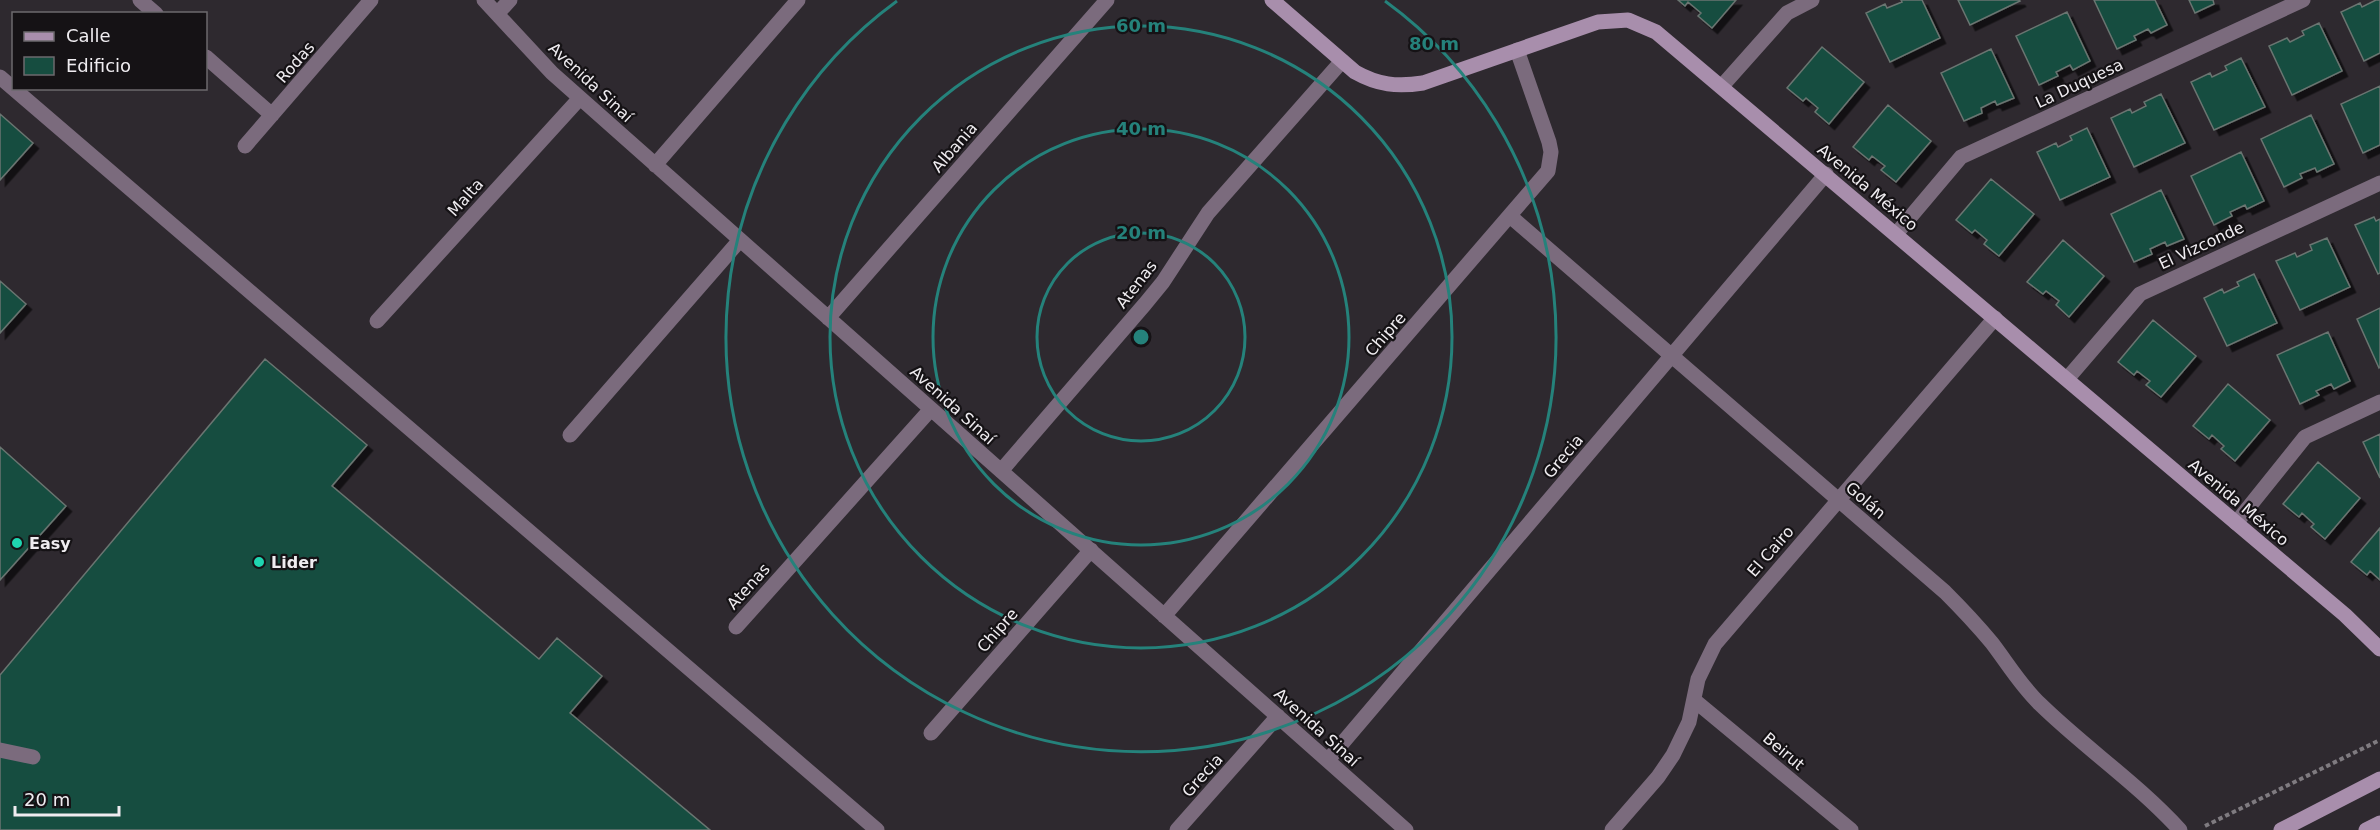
<svg xmlns="http://www.w3.org/2000/svg" width="2380" height="830" font-family="'DejaVu Sans',sans-serif">
	<style>
		.building { fill: #164d40; stroke: #6a7571; stroke-width: 1.5; filter: url(#shadow) }
		.lines { fill: none; stroke-linecap: round; stroke-linejoin: round }
		.path { stroke: #7f7b80; stroke-width: 4; stroke-dasharray: 4.5 3; stroke-linecap: butt }
		.lane { stroke: #7b6b7d; stroke-width: 15 }
		.street { stroke: #7b6b7d; stroke-width: 15 }
		.secondary { stroke: #a88eac; stroke-width: 15 }
		.ring { fill: none; stroke: #25827b; stroke-width: 3 }
		.poi-dot { fill: #1fd5b0; stroke: #151215; stroke-width: 2 }
		.labels { text-anchor: middle; stroke-width: 4.5; stroke-linejoin: round; paint-order: stroke }
		.street-label { font-size: 16px; fill: #efecf0; stroke: #151215 }
		.poi-label { font-size: 16px; font-weight: bold; fill: #efecf0; stroke: #151215; text-anchor: start }
		.centre { fill: #25827b; stroke: #151215; stroke-width: 3 }
		.ring-label { font-size: 18px; text-anchor: middle; font-weight: bold; fill: #25827b; stroke: #151215; stroke-width: 4.5; stroke-linejoin: round; paint-order: stroke }
	</style>
	<defs>
		<filter id="shadow"><feDropShadow dx="5.5" dy="5.5" stdDeviation="0" flood-color="#0009"/></filter>
	</defs>
	<rect width="100%" height="100%" fill="#2e292f"/>
	<path class="building" d="M1678 0H1736L1712 28 1698 16 1701 13 1688 2 1685 6Z
		M1901 0H1922L1940 38 1890 62 1866 13 1885 4 1887 8 1902 2Z
		M1958 0H2019L2020 1 1970 25Z
		M2094 0H2155L2167 25 2151 33 2148 29 2134 36 2136 40 2117 49Z
		M2189 0H2213L2214 4 2195 13Z
		M2376 0H2380V53L2364 61 2341 12 2360 3 2362 7Z
		M2067 12 2090 61 2073 70 2070 65 2056 72 2058 76 2039 85 2016 36Z
		M2319 23 2342 71 2292 95 2269 46 2287 38 2290 42 2304 35 2302 31Z
		M1822 47 1864 82 1829 124 1815 112 1818 108 1806 98 1803 101 1787 88Z
		M1991 49 2014 98 1997 105 1995 101 1981 108 1982 113 1964 121 1941 73Z
		M2241 58 2265 107 2214 130 2191 82 2210 73 2212 77 2227 70 2225 66Z
		M2380 86V145L2363 153 2341 104Z
		M2161 94 2185 143 2134 167 2111 118 2130 109 2132 113 2146 106 2144 102Z
		M1888 105 1931 141 1896 182 1881 170 1885 166 1872 156 1869 160 1853 147Z
		M0 114 33 143 0 180Z
		M2311 115 2334 164 2317 172 2315 168 2300 174 2302 178 2284 187 2261 139Z
		M2087 128 2110 177 2060 200 2037 152 2056 143 2058 147 2072 140 2070 136Z
		M2241 152 2264 201 2247 209 2245 205 2230 212 2232 216 2214 225 2191 176Z
		M1991 179 2034 214 1999 256 1984 244 1987 240 1975 230 1972 233 1956 220Z
		M2161 190 2184 239 2167 246 2165 242 2150 249 2152 254 2134 262 2111 214Z
		M2374 217 2376 221 2380 219V273L2378 274 2355 225Z
		M2327 238 2350 287 2300 310 2276 261 2295 253 2297 257 2312 250 2310 245Z
		M2063 240 2104 276 2069 317 2056 305 2059 301 2046 291 2043 294 2027 282Z
		M2254 274 2277 323 2227 346 2204 298 2222 289 2224 293 2239 286 2237 282Z
		M0 281 26 304 0 333Z
		M2380 308V367L2379 368 2357 319Z
		M2153 320 2196 356 2161 397 2146 385 2150 381 2137 371 2134 375 2118 362Z
		M2328 332 2350 381 2334 389 2331 384 2316 391 2319 395 2300 404 2277 355Z
		M265 359 367 445 332 486 539 659 557 638 602 676 570 713 710 830H0V675Z
		M2228 384 2270 420 2235 461 2221 449 2224 446 2212 435 2209 439 2193 426Z
		M2380 434V478L2363 442Z
		M0 447 66 506 0 580Z
		M2318 462 2360 498 2325 539 2311 527 2314 524 2302 513 2299 517 2283 504Z
		M2380 528V580L2370 571 2367 575 2351 562Z"/>
	<g class="lines">
		<path class="path" d="M2205 826 2380 740"/>
		<path class="lane" d="M0 77 877 830
			M0 750 33 757"/>
		<path class="street" d="M140 0 156 14
			M484 0 552 73 1406 830
			M497 14 510 0
			M206 57 272 115
			M1722 86 1787 13 1812 0
			M245 146 371 0
			M655 165 798 0
			M1510 216 1945 592C1961 608 1977 625 1992 643 2008 664 2021 686 2040 704 2085 748 2137 783 2180 830
			M1896 234 1961 157 2303 0
			M828 318 1107 0
			M377 321 580 98
			M2067 379 2140 294 2380 183
			M570 435 740 240
			M1001 471 1145 304 1163 282 1208 213 1342 61
			M2236 523 2305 437 2380 402
			M1164 616 1548 171 1551 152 1549 142 1517 50
			M736 627 931 409
			M1694 700 1851 830
			M931 733 1091 550
			M1328 760 1826 174
			M1177 830 1278 716
			M1612 830 1658 777 1673 755 1689 722 1698 679 1715 644 1995 318"/>
		<path class="secondary" d="M1272 0 1355 72C1378 85 1397 87 1423 83L1598 22 1628 20 1656 32 2345 615 2380 649
			M2281 830 2380 779
			M2366 830 2380 823"/>
	</g>
	<g class="ring">
		<circle cx="1141" cy="337" r="104"/>
		<circle cx="1141" cy="337" r="208"/>
		<circle cx="1141" cy="337" r="311"/>
		<path d="M1385 1A415 415 0 1 1 897 1"/>
	</g>
	<g class="poi-dot">
		<circle cx="17" cy="543" r="6"/>
		<circle cx="259" cy="562" r="6"/>
	</g>
	<g class="labels">
		<g class="street-label">
			<text transform="translate(295 62) rotate(-49)" y="6">Rodas</text>
			<text transform="translate(591 82) rotate(43)" y="6">Avenida Sinaí</text>
			<text transform="translate(2079 83) rotate(-25)" y="6">La Duquesa</text>
			<text transform="translate(954 147) rotate(-49)" y="6">Albania</text>
			<text transform="translate(1868 187) rotate(40)" y="6">Avenida México</text>
			<text transform="translate(465 197) rotate(-48)" y="6">Malta</text>
			<text transform="translate(2201 245) rotate(-25)" y="6">El Vizconde</text>
			<text transform="translate(1136 284) rotate(-52)" y="6">Atenas</text>
			<text transform="translate(1385 334) rotate(-49)" y="6">Chipre</text>
			<text transform="translate(953 405) rotate(42)" y="6">Avenida Sinaí</text>
			<text transform="translate(1563 456) rotate(-50)" y="6">Grecia</text>
			<text transform="translate(1866 500) rotate(41)" y="6">Golán</text>
			<text transform="translate(2239 502) rotate(40)" y="6">Avenida México</text>
			<text transform="translate(1770 551) rotate(-49)" y="6">El Cairo</text>
			<text transform="translate(748 586) rotate(-48)" y="6">Atenas</text>
			<text transform="translate(997 630) rotate(-49)" y="6">Chipre</text>
			<text transform="translate(1317 727) rotate(42)" y="6">Avenida Sinaí</text>
			<text transform="translate(1784 751) rotate(40)" y="6">Beirut</text>
			<text transform="translate(1202 775) rotate(-48)" y="6">Grecia</text>
		</g>
		<g class="poi-label">
			<text x="29" y="549">Easy</text>
			<text x="271" y="568">Lider</text>
		</g>
	</g>
	<circle cx="1141" cy="337" r="9" class="centre"/>
	<g class="ring-label">
		<text x="1141" y="32">60 m</text>
		<text x="1434" y="50">80 m</text>
		<text x="1141" y="135">40 m</text>
		<text x="1141" y="239">20 m</text>
	</g>
	<rect x="12" y="12" width="195" height="78" fill="#151215" stroke="#6c696d" stroke-width="1.5"/>
	<rect x="24" y="32" width="30" height="9" fill="#a88eac" stroke="#6c696d" stroke-width="1.5"/>
	<text x="66" y="42" font-size="18" fill="#efecf0">Calle</text>
	<rect x="24" y="57" width="30" height="18" fill="#164d40" stroke="#6c696d" stroke-width="1.5"/>
	<text x="66" y="72" font-size="18" fill="#efecf0">Edificio</text>
	<path d="M15 806v9h104v-9" fill="none" stroke="#efecf0" stroke-width="3"/>
	<text x="24" y="806" font-size="18" fill="#efecf0" stroke="#151215" stroke-width="4.5" paint-order="stroke">20 m</text>
</svg>
